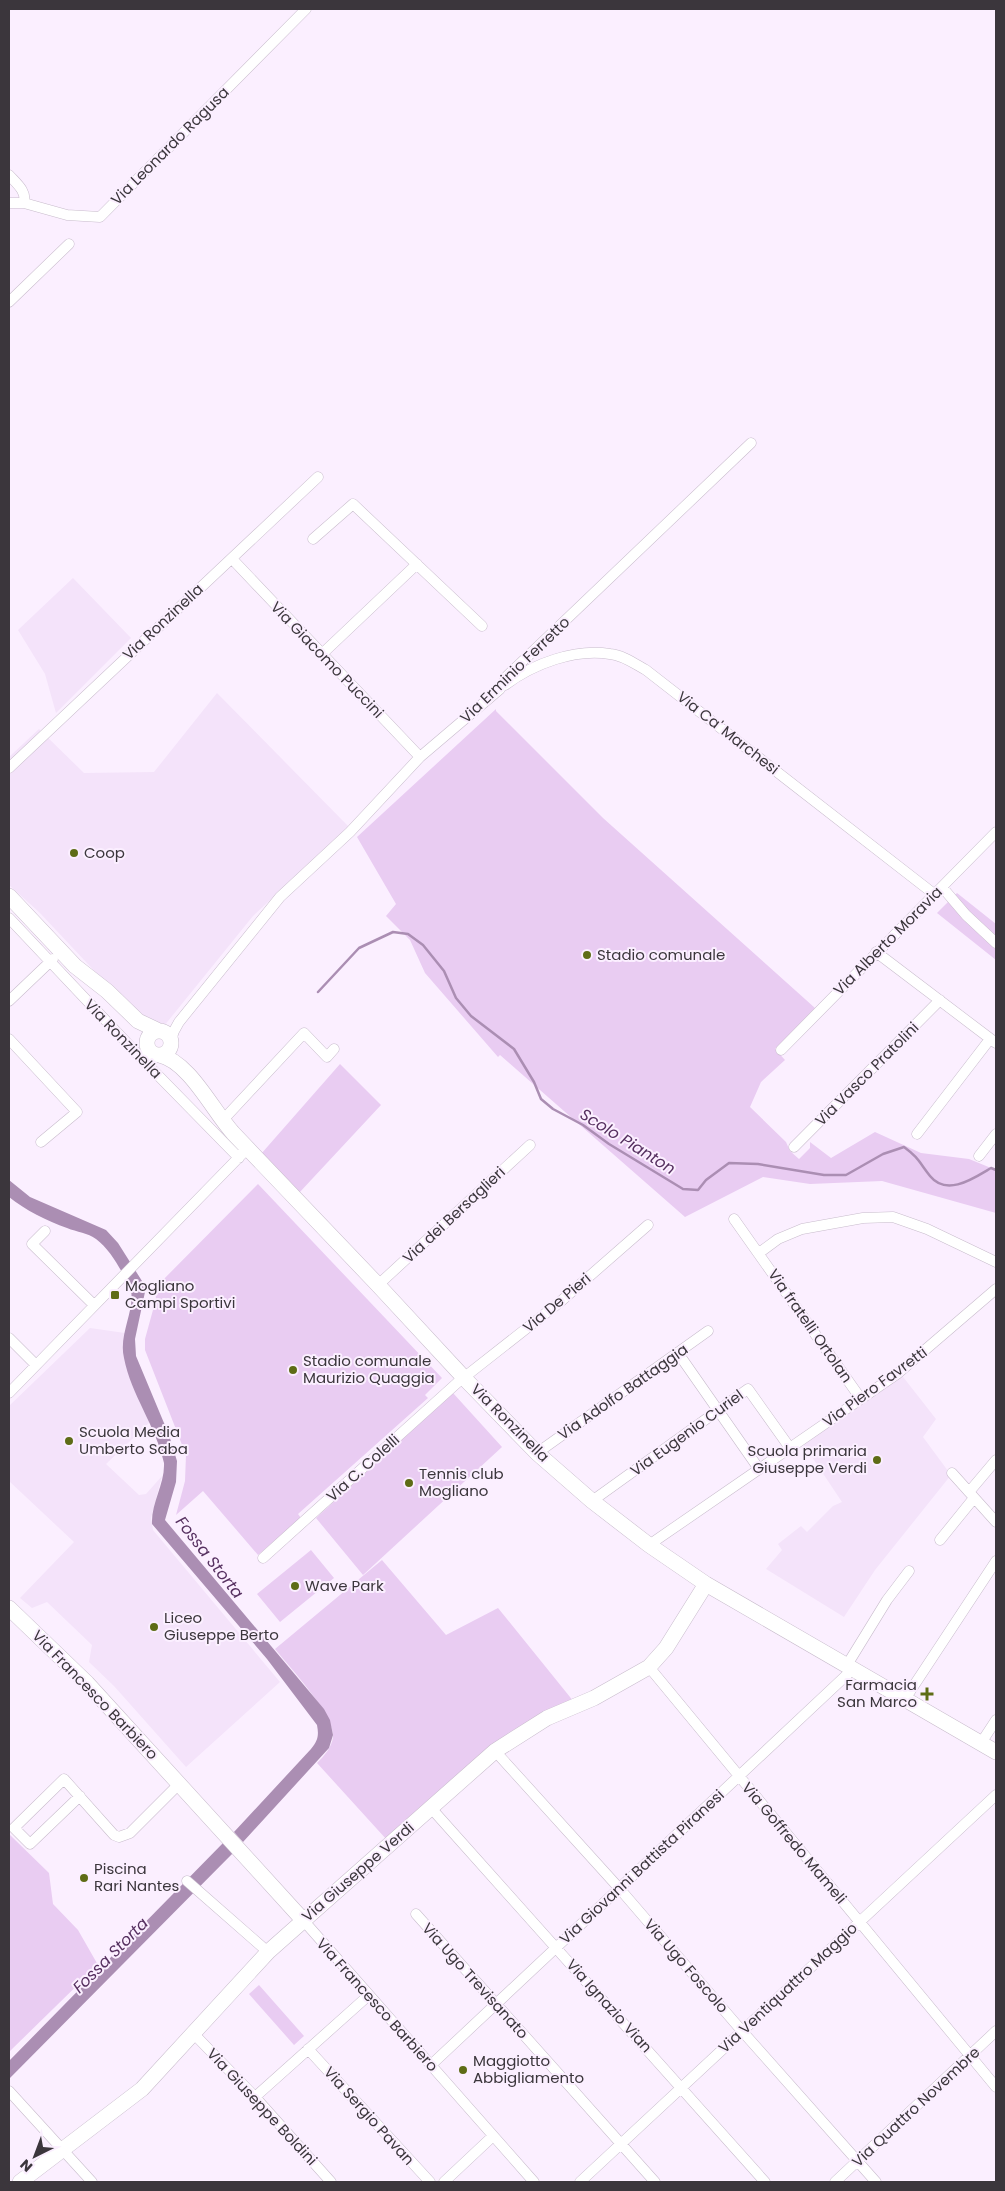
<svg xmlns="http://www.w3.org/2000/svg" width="1005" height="2191" font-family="Poppins,sans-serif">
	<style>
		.built { fill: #f4e3fa }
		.green { fill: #e9ccf2 }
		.water { fill: #ab8eb3 }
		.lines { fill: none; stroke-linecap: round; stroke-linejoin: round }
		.stream { stroke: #ab8eb3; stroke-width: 2.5 }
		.street-casing { stroke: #c8bccc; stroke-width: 11 }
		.secondary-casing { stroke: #c8bccc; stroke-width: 16 }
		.street { stroke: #fff; stroke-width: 10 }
		.secondary { stroke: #fff; stroke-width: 15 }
		.poi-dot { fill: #5e6c16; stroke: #fbefff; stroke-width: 2 }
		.labels { text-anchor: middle; stroke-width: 4; stroke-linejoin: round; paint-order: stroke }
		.street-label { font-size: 15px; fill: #3b363c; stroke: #fbefff }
		.poi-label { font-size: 15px; fill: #3b363c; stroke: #fbefff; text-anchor: start }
		.water-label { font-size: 16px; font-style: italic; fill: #563060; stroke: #fbefff }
	</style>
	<rect width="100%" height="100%" fill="#fbefff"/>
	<path class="built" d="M73 578 131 638 56 713 45 674 18 630Z
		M217 693 349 827 253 916 164 1026 149 1029 39 912 9 885V757L39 729 84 773 154 772Z
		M90 1328 125 1333 151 1421 106 1464 139 1495 146 1494 162 1476 151 1518 153 1530 280 1682 186 1767 114 1686 89 1662 92 1645 47 1602 32 1608 20 1598 74 1542 9 1481V1406Z
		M900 1373 936 1419 923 1437 951 1475 875 1570 844 1617 766 1569 782 1550 778 1544 801 1526 807 1532 833 1506 842 1502 804 1445Z"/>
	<path class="green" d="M496 709V711L603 818 815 1008 775 1049 785 1060 761 1082 750 1107 786 1142 790 1151 799 1159 810 1148V1142L831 1158 875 1132 921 1153 969 1159 996 1170V1213L882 1181 810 1184 763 1177 685 1217 500 1055 498 1057 425 973 410 940 386 916 396 904 357 837Z
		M957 893 996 924V960L937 913Z
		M340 1064 381 1105 299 1193 261 1154Z
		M258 1184 442 1378 425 1395 428 1398 298 1514 301 1518 258 1555 203 1491 176 1515 185 1481 186 1455 145 1350V1339L156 1299 155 1288Z
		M453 1393 502 1447 363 1575 316 1518Z
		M311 1550 334 1578 280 1622 257 1594Z
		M382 1560 446 1635 498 1608 574 1702 387 1840 317 1763C324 1756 332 1747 333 1737 334 1714 290 1668 275 1649Z
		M9 1834 49 1873 53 1904 78 1930 98 1965 9 2052Z
		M259 1985 304 2036 294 2045 249 1994Z"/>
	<path class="water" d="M9 1180 30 1197 106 1230 118 1243 142 1281 145 1292 135 1339 136 1356 169 1435 177 1461 176 1482 165 1520 324 1709 330 1720 333 1735 329 1748 243 1842 234 1832 311 1749C318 1741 319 1735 317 1725L267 1659 152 1524C151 1503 165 1484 164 1463 156 1426 131 1395 124 1358 118 1333 137 1309 130 1286 121 1271 111 1250 96 1239 88 1233 77 1232 67 1228 47 1221 25 1210 9 1197Z
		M224 1842 233 1853 9 2079V2061Z"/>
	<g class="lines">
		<path class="stream" d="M318 992 359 948 393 932 408 934 423 945 444 971 456 998 471 1016 514 1049 534 1082 541 1099 553 1109 583 1125 609 1144 683 1189 698 1190 706 1180 729 1163 758 1164 824 1175H846L883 1154 904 1147C919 1158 919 1162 930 1176 947 1197 974 1178 991 1168L996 1170"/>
		<defs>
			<path id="street" d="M9 175C16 183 27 191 24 203
				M9 203H24L67 215 100 217 306 9
				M9 302 69 244
				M313 539 353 504 482 626
				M235 562 420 757
				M322 654 417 564
				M505 685C533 664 575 648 610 654 623 655 635 664 646 670L934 894
				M9 768 318 477
				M942 887 966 915 996 943
				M9 918 144 1061 239 1158
				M876 952 996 1043
				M9 1001 53 959
				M9 1039 77 1112 41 1142
				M171 1040 174 1031 179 1022 280 897 350 832 420 757 500 689 507 676 751 443
				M781 1050 996 832
				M222 1121 304 1033 327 1057 334 1049
				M917 1134 990 1039
				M794 1147 940 1000
				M979 1156 996 1134
				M734 1219 861 1399
				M45 1231 32 1244 94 1305
				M759 1253 778 1239 802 1229 863 1218 893 1217 927 1229 996 1262
				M378 1285 530 1145
				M9 1338 36 1365
				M678 1353 759 1469
				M9 1393 248 1148
				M537 1453 708 1331
				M952 1473 996 1522
				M969 1492 996 1460
				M592 1501 748 1389 790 1448
				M940 1540 974 1498
				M649 1545 897 1374 996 1289
				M263 1558 457 1383 560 1302 648 1225
				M847 1665 887 1600 909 1571
				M649 1667 996 2087
				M905 1699 996 1561
				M981 1743 996 1720
				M495 1751 619 1888 742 2031 876 2182
				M80 1796 30 1844 14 1828 64 1779 114 1835 119 1837 130 1833 179 1784
				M431 1808 765 2182
				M187 1881 268 1952
				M416 1914 655 2182
				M303 1920 534 2182
				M192 2032 255 2097 331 2182
				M308 2049 430 2182
				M431 2065 853 1669
				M9 2091 92 2182
				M255 2097 369 1995
				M444 2182 493 2136
				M580 2182 996 1795
				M835 2182 996 2031"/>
			<path id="secondary" d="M9 896 75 966 107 991 138 1021 157 1030
				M147 1043a12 12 0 1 1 24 0a12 12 0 1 1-24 0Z
				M159 1055C189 1061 213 1111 233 1133L378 1285 467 1381 537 1453 592 1501 649 1545 706 1584 996 1752
				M9 1608 87 1683 303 1920
				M20 2182 142 2089 268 1952 495 1751 547 1718 594 1698 649 1667 666 1648 706 1584"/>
		</defs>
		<use href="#street" class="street-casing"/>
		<use href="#secondary" class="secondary-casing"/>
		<use href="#street" class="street"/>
		<use href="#secondary" class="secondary"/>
	</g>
	<g class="poi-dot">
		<circle cx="74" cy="853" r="5"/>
		<circle cx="587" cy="955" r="5"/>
		<rect x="110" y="1290" width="10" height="10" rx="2.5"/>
		<circle cx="293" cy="1370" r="5"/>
		<circle cx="69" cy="1441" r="5"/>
		<circle cx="877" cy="1460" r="5"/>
		<circle cx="409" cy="1483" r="5"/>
		<circle cx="295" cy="1586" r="5"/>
		<circle cx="154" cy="1627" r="5"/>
		<path d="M924.5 1686.5h5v5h5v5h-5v5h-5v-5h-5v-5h5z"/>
		<circle cx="84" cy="1878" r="5"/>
		<circle cx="463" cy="2070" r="5"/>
	</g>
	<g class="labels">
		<g class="street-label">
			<text transform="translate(170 146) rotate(-45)" y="5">Via Leonardo Ragusa</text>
			<text transform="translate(163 622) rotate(-43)" y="5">Via Ronzinella</text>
			<text transform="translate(327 660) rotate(46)" y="5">Via Giacomo Puccini</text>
			<text transform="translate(515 670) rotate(-44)" y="5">Via Erminio Ferretto</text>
			<text transform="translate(728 733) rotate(38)" y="5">Via Ca' Marchesi</text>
			<text transform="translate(888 941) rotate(-45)" y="5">Via Alberto Moravia</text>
			<text transform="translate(123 1039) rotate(46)" y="5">Via Ronzinella</text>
			<text transform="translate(867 1074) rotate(-45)" y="5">Via Vasco Pratolini</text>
			<text transform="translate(454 1215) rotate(-43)" y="5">Via dei Bersaglieri</text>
			<text transform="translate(557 1303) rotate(-40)" y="5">Via De Pieri</text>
			<text transform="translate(810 1326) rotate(55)" y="5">Via fratelli Ortolan</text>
			<text transform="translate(875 1387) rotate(-36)" y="5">Via Piero Favretti</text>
			<text transform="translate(623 1392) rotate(-35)" y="5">Via Adolfo Battaggia</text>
			<text transform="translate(510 1423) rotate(45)" y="5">Via Ronzinella</text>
			<text transform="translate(687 1433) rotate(-36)" y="5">Via Eugenio Curiel</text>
			<text transform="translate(363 1468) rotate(-42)" y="5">Via C. Colelli</text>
			<text transform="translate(95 1695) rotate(46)" y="5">Via Francesco Barbiero</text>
			<text transform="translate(794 1843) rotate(50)" y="5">Via Goffredo Mameli</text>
			<text transform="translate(642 1867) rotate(-43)" y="5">Via Giovanni Battista Piranesi</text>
			<text transform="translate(358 1872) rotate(-41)" y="5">Via Giuseppe Verdi</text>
			<text transform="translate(686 1966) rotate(49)" y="5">Via Ugo Foscolo</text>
			<text transform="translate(475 1981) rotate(48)" y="5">Via Ugo Trevisanato</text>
			<text transform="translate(788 1988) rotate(-43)" y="5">Via Ventiquattro Maggio</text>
			<text transform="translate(377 2005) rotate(48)" y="5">Via Francesco Barbiero</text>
			<text transform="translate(609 2006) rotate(48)" y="5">Via Ignazio Vian</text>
			<text transform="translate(262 2107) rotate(47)" y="5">Via Giuseppe Boldini</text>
			<text transform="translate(916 2107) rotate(-43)" y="5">Via Quattro Novembre</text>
			<text transform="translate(369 2116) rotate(48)" y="5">Via Sergio Pavan</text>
		</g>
		<g class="poi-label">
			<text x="84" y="858">Coop</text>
			<text x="597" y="960">Stadio comunale</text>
			<text x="125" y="1291">Mogliano<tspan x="125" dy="17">Campi Sportivi</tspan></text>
			<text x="303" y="1366">Stadio comunale<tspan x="303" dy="17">Maurizio Quaggia</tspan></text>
			<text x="79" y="1437">Scuola Media<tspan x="79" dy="17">Umberto Saba</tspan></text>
			<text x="867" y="1456" text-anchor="end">Scuola primaria<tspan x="867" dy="17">Giuseppe Verdi</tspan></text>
			<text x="419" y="1479">Tennis club<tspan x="419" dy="17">Mogliano</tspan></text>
			<text x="305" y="1591">Wave Park</text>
			<text x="164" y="1623">Liceo<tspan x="164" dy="17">Giuseppe Berto</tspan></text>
			<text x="917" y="1690" text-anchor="end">Farmacia<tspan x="917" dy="17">San Marco</tspan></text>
			<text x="94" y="1874">Piscina<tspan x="94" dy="17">Rari Nantes</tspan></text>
			<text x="473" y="2066">Maggiotto<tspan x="473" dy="17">Abbigliamento</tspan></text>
		</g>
		<g class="water-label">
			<text transform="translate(628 1141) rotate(32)" y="6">Scolo Pianton</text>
			<text transform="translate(210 1557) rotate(52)" y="6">Fossa Storta</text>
			<text transform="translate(110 1955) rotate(-45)" y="6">Fossa Storta</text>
		</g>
	</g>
	<rect width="1005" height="2191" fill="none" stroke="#3b363c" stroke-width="20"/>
	<g transform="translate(35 2156) rotate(222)" stroke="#fbefff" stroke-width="4" paint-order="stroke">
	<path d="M0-4L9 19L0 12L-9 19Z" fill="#3b363c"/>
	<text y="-8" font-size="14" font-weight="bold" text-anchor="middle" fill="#3b363c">N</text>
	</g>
</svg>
